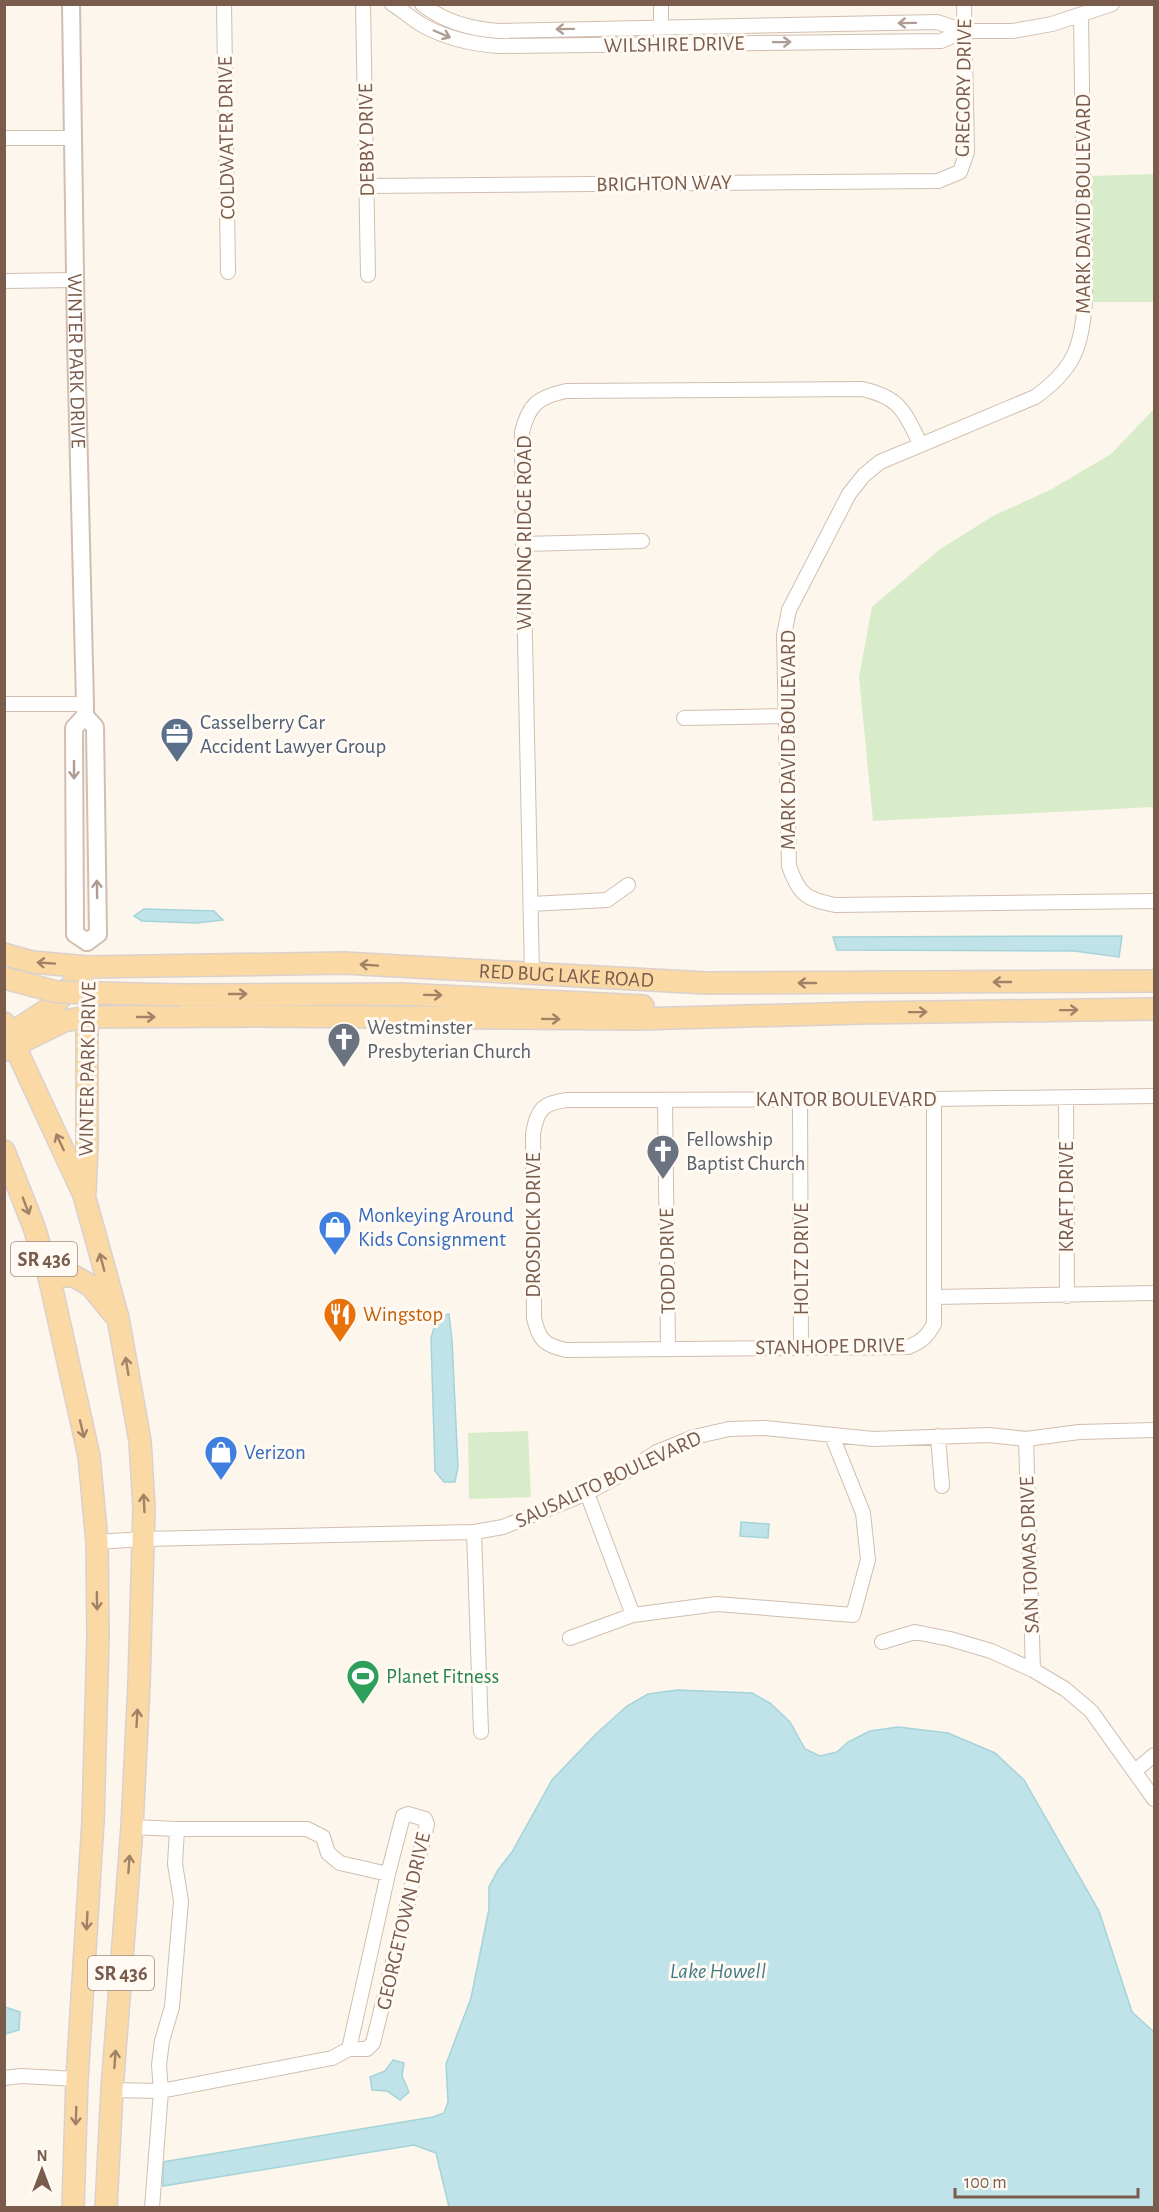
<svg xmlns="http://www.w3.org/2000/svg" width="1159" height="2212" font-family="'Alegreya Sans',sans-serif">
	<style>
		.green { fill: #d8ecc9 }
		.water { fill: #bfe3e8; stroke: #a5d3da; stroke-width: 1.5 }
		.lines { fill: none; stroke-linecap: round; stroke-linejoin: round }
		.minor-casing { stroke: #d1beb0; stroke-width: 16 }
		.tertiary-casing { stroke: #d1beb0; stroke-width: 20 }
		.primary-casing { stroke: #dad1cd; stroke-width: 24 }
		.minor { stroke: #fff; stroke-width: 14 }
		.tertiary { stroke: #fff; stroke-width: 16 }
		.primary { stroke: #fbd9a5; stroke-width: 21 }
		.primary-bridge-casing { stroke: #dad1cd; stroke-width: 24; stroke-linecap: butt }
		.primary-bridge { stroke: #fbd9a5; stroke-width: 21 }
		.oneway { stroke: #af9d94 }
		.oneway2 { stroke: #a18267 }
		.labels { text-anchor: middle; stroke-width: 6; stroke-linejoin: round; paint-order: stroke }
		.shield { fill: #fffaf3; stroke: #a28b7f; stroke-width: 1.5 }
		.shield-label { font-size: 20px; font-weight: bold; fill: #7a5c4d }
		.street-label { font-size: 21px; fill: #7a5c4d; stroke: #fffaf3 }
		.service-label { font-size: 21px; fill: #4e5e75; stroke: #fffaf3; text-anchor: start }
		.worship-label { font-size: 21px; fill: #5b616d; stroke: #fffaf3; text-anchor: start }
		.shop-label { font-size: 21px; fill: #366cbe; stroke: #fffaf3; text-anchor: start }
		.food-label { font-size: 21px; fill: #c56008; stroke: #fffaf3; text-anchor: start }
		.leisure-label { font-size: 21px; fill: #27864d; stroke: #fffaf3; text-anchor: start }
		.water-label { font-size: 22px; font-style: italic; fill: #437c86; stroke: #fffaf3 }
	</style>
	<rect width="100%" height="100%" fill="#fdf6ec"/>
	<path class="green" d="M1154 174V302H1093L1090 176Z
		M1154 409V807L873 821 859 677 872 607 939 550 993 516 1050 490 1111 454Z
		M528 1431 531 1497 469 1499 468 1433Z"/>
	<path class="water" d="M144 909 214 911 223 920 197 923 142 921 134 916Z
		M1122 936 1119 957 1074 951 837 950 833 937Z
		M449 1314 452 1340 458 1467 455 1482H444L435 1471 431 1338 437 1317Z
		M741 1522 769 1524 768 1538 740 1536Z
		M677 1690 752 1693 770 1703 790 1722 805 1749 820 1756 837 1752 848 1742 870 1731 898 1727 948 1733 995 1753 1024 1780 1099 1911 1132 2012 1154 2032V2207H449L436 2153 414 2145 163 2186V2162L433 2117 444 2113 448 2102 446 2064 471 1998 489 1909V1887L498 1870 512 1852 552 1780 596 1734 627 1706 648 1694Z
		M5 2007 20 2012 19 2030 5 2034Z
		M393 2060 404 2063 402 2076 409 2092 400 2100 387 2091 372 2090 370 2077 385 2071Z"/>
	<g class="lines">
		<defs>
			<path id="minor" d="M224 4 228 272
				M363 4 368 275
				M392 4C404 11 413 20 424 26 448 39 472 44 498 46L941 41 964 31
				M422 4C444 22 471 29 499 31L937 22 964 31H1013L1052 24 1112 4
				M661 4V35
				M1081 16 1085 301C1082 348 1073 370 1035 397L880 462 864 475 849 494 789 610 784 635 789 866C799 895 806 899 835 905L1154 901
				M4 138H73
				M367 186 938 181 960 172 967 152 964 4
				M4 281 75 280
				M523 544 642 541
				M4 704H85
				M684 718 786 716
				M531 904 607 900 628 885
				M532 975 523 544 522 432C529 404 538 397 566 391L862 389C902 398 904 412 921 445
				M1066 1098 1067 1296
				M800 1099 801 1347
				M934 1099V1324C927 1337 921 1342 908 1347L566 1350C544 1345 539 1340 534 1318L533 1134C537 1109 543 1103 567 1100L934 1099 1154 1096
				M665 1100 668 1349
				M934 1297 1154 1293
				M938 1436 942 1486
				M1026 1439 1033 1670
				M587 1493 633 1615
				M474 1532 481 1732
				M97 1542 143 1539 474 1532 503 1527 587 1493 629 1470 657 1452 694 1437 729 1429 765 1428 873 1439 989 1435 1026 1439 1079 1432 1154 1430
				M570 1638 633 1615 717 1604 853 1615 868 1560 863 1513 832 1436
				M882 1642 915 1632 950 1639 991 1651 1033 1670 1065 1689 1091 1711 1154 1799
				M1135 1771 1154 1755
				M349 2049H367L373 2043 427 1824 425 1819 408 1814 403 1816 388 1874
				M4 2078 21 2076 77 2079
				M112 2090 161 2091 332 2058 349 2049 388 1874 340 1863 328 1853 323 1837 307 1829H177L132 1827
				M152 2208 161 2091 159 2065 162 2041 172 2007 181 1901 175 1864 177 1829"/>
			<g id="tertiary">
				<path id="s1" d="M71 4 76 341 85 704V716L74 728 75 925V934L87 942"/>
				<path d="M85 716 95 727 98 934 87 942"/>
			</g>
			<g id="primary">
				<path id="s2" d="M4 954 32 962 88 967 344 963 706 983 1154 981"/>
				<path d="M180 995 401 994 643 1006"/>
				<path d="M4 1023 84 1195 118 1318 140 1441 144 1508 139 1684 132 1827 112 2090 106 2208"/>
				<path d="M10 1034 53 1006 88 967"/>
				<path d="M5 1050 64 1021 87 1017 255 1016 637 1019 860 1013 1154 1009"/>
				<path d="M4 1151 34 1227 49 1276 89 1456 97 1542 98 1636 93 1821 77 2079 73 2208"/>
				<path d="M85 1191 87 1146V1017"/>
				<path d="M49 1276H74L91 1286 113 1313"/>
			</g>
		</defs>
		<use href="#minor" class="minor-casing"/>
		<use href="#tertiary" class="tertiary-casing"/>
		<use href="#primary" class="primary-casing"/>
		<use href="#minor" class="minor"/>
		<use href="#tertiary" class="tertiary"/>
		<use href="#primary" class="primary"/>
		<defs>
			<path id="primary-bridge" d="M4 978 57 992 180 995"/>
		</defs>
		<use href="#primary-bridge" class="primary-bridge-casing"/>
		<use href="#primary-bridge" class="primary-bridge"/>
	</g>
	<defs><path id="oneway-shaft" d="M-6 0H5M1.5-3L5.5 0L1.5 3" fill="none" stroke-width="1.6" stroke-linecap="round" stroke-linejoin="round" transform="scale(1.5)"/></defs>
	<g class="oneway">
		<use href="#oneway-shaft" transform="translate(907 23) rotate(179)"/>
		<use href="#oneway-shaft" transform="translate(565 29) rotate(179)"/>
		<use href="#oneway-shaft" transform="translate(442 34) rotate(23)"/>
		<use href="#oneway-shaft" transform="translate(782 42) rotate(-1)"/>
		<use href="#oneway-shaft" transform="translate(74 770) rotate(90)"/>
		<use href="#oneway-shaft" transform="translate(97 889) rotate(-91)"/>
	</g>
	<g class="oneway2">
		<use href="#oneway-shaft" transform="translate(46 963) rotate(-176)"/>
		<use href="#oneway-shaft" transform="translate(369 965) rotate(-176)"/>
		<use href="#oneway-shaft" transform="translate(1002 982) rotate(180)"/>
		<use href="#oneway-shaft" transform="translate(807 983) rotate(180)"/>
		<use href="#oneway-shaft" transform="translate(238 994)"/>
		<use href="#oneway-shaft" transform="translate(433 995) rotate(1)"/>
		<use href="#oneway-shaft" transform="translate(1069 1010) rotate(-1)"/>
		<use href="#oneway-shaft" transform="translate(918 1012) rotate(-1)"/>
		<use href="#oneway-shaft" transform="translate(146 1017)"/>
		<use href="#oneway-shaft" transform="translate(551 1019) rotate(1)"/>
		<use href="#oneway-shaft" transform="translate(60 1142) rotate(-115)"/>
		<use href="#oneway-shaft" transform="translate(26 1206) rotate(69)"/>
		<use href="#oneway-shaft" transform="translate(102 1262) rotate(-105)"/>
		<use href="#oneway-shaft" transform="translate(127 1366) rotate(-99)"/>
		<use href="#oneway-shaft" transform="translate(82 1429) rotate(77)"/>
		<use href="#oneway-shaft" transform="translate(144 1503) rotate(-93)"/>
		<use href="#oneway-shaft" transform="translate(97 1601) rotate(89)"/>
		<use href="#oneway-shaft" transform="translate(137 1718) rotate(-87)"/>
		<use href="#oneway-shaft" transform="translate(129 1864) rotate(-86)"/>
		<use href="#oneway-shaft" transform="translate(87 1921) rotate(93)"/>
		<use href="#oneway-shaft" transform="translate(115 2059) rotate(-86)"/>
		<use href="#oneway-shaft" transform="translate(76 2116) rotate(92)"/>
	</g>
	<defs>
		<symbol id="office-pin" viewBox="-11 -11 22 30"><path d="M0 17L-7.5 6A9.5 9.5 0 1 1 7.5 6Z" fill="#5c6f8a" stroke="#fffaf3"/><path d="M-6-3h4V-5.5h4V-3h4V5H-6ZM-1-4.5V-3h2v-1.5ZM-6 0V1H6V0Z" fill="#fff"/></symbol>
		<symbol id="church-pin" viewBox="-11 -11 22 30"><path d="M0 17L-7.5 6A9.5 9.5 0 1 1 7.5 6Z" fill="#6b7280" stroke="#fffaf3"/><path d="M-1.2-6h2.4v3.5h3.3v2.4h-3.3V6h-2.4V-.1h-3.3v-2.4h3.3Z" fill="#fff"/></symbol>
		<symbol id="shop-pin" viewBox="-11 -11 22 30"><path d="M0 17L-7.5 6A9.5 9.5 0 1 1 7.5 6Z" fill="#3f7fe0" stroke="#fffaf3"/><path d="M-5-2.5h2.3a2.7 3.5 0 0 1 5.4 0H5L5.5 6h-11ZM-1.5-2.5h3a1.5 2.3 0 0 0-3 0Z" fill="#fff"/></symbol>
		<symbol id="restaurant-pin" viewBox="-11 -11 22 30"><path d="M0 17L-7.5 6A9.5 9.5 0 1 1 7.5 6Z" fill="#e8710a" stroke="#fffaf3"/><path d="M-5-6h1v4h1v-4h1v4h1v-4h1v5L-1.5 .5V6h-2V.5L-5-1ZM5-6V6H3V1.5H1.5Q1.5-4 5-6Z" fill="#fff"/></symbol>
		<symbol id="stadium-pin" viewBox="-11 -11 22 30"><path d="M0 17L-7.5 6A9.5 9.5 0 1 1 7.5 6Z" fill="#2e9e5b" stroke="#fffaf3"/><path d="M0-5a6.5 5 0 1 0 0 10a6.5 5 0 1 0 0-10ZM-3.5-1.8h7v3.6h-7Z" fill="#fff"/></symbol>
	</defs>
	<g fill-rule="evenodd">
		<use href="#office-pin" x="158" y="715" width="38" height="52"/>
		<use href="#church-pin" x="325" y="1020" width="38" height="52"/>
		<use href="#church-pin" x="644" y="1132" width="38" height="52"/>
		<use href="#shop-pin" x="316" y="1208" width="38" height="52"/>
		<use href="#restaurant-pin" x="321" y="1295" width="38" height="52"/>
		<use href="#shop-pin" x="202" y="1433" width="38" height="52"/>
		<use href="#stadium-pin" x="344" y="1657" width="38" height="52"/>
	</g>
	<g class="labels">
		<g class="shield">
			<rect x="11" y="1242" width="66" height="34" rx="4.5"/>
			<rect x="88" y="1956" width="66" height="34" rx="4.5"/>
		</g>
		<g class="shield-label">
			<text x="44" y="1266">SR 436</text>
			<text x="121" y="1980">SR 436</text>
		</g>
		<g class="street-label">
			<text transform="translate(674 44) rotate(-1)" y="7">WILSHIRE DRIVE</text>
			<text transform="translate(963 88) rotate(-89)" y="7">GREGORY DRIVE</text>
			<text transform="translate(226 138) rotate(-91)" y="7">COLDWATER DRIVE</text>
			<text transform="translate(366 140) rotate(-91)" y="7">DEBBY DRIVE</text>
			<text transform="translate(664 183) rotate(-1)" y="7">BRIGHTON WAY</text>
			<text transform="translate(1083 204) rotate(-90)" y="7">MARK DAVID BOULEVARD</text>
			<text dy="7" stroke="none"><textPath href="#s1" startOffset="357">WINTER PARK DRIVE</textPath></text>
			<text transform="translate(524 533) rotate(-90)" y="7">WINDING RIDGE ROAD</text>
			<text transform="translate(788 740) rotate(-90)" y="7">MARK DAVID BOULEVARD</text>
			<text dy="7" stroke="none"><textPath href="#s2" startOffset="564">RED BUG LAKE ROAD</textPath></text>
			<text transform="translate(87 1069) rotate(-89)" y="7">WINTER PARK DRIVE</text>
			<text x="846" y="1106">KANTOR BOULEVARD</text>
			<text transform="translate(1066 1197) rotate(-90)" y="7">KRAFT DRIVE</text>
			<text transform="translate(533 1225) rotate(-90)" y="7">DROSDICK DRIVE</text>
			<text transform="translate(801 1259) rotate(-90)" y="7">HOLTZ DRIVE</text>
			<text transform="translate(667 1261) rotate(-91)" y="7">TODD DRIVE</text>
			<text transform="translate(830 1346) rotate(-1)" y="7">STANHOPE DRIVE</text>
			<text transform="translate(608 1479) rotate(-25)" y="7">SAUSALITO BOULEVARD</text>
			<text transform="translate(1029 1555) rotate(-92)" y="7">SAN TOMAS DRIVE</text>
			<text transform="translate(403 1921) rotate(-77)" y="7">GEORGETOWN DRIVE</text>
		</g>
		<g class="service-label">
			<text x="200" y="729">Casselberry Car<tspan x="200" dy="24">Accident Lawyer Group</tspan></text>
		</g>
		<g class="worship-label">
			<text x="367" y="1034">Westminster<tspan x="367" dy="24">Presbyterian Church</tspan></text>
			<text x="686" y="1146">Fellowship<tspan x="686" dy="24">Baptist Church</tspan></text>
		</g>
		<g class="shop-label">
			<text x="358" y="1222">Monkeying Around<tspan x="358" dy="24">Kids Consignment</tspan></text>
			<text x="244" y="1459">Verizon</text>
		</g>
		<g class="food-label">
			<text x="363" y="1321">Wingstop</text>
		</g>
		<g class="leisure-label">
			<text x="386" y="1683">Planet Fitness</text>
		</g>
		<g class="water-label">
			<text x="718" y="1978">Lake Howell</text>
		</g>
	</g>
	<rect width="1159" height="2212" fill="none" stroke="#7a5c4d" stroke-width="12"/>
	<g transform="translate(42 2170)" stroke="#fffaf3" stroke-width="4.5" paint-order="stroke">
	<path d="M0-4.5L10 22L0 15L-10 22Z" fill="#7a5c4d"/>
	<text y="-9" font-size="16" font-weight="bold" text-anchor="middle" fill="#7a5c4d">N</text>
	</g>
	<path d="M955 2188v9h183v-9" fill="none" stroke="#7a5c4d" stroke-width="3"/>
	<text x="964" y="2188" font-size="18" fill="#7a5c4d" stroke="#fffaf3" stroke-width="4.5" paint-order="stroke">100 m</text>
</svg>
